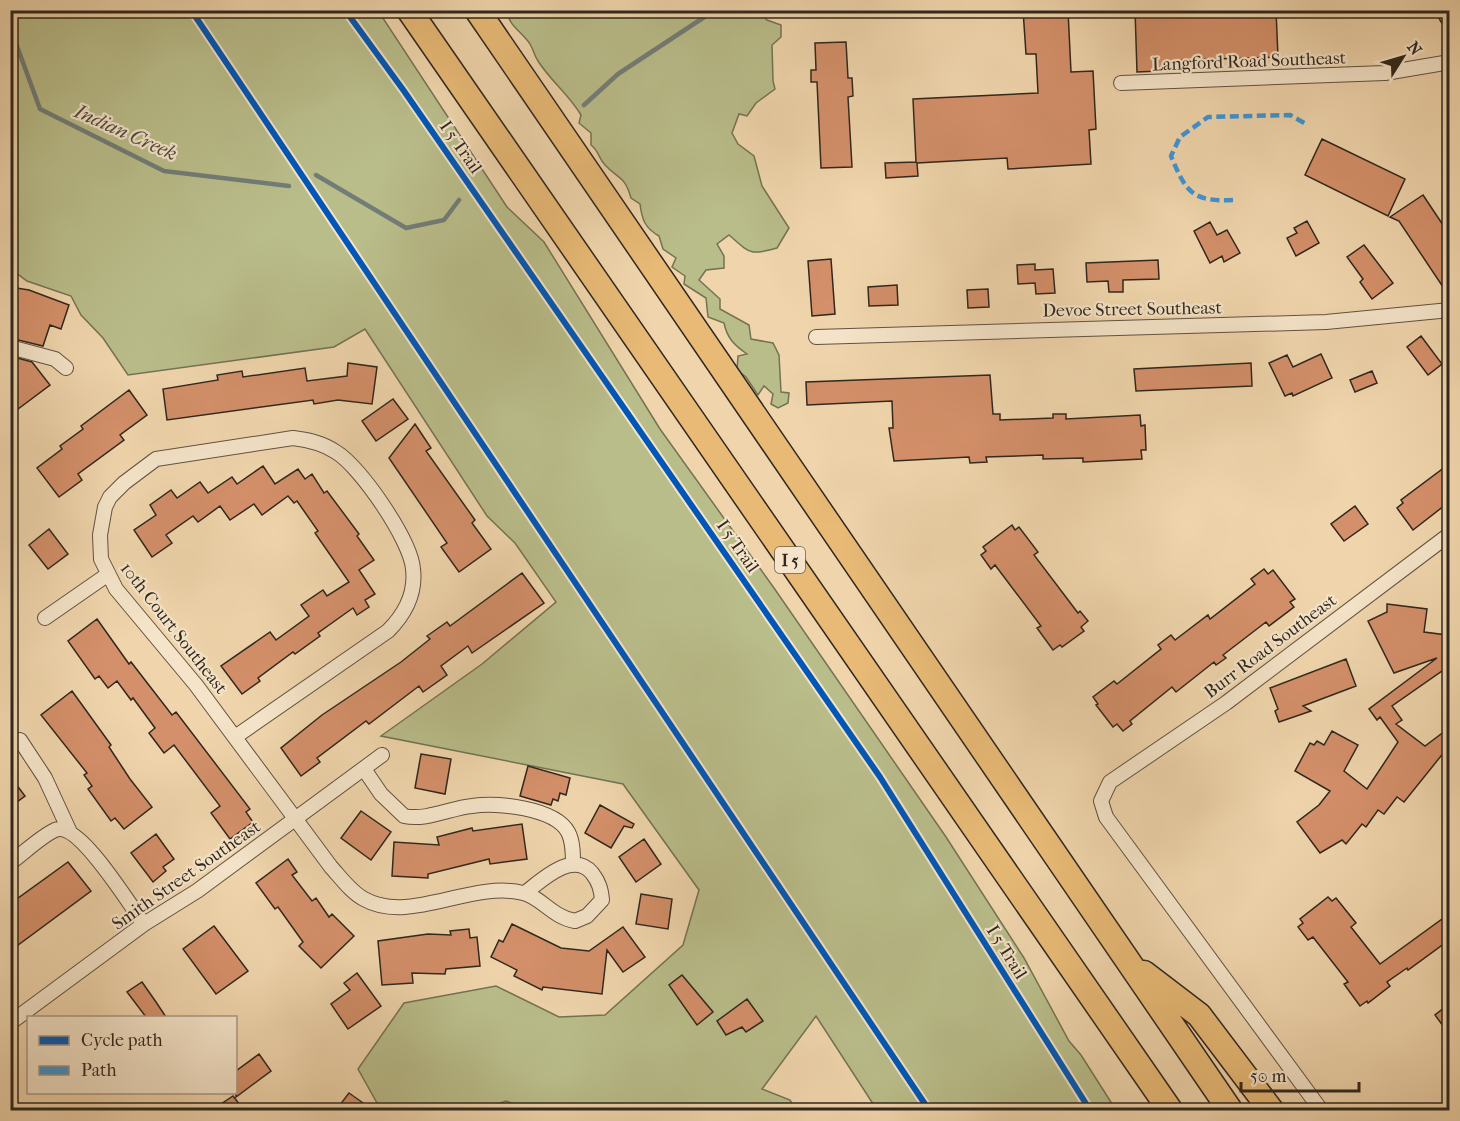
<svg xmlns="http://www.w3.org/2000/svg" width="1460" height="1121" font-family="'IM FELL French Canon',serif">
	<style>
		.green { fill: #b9bd8a; stroke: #747254; stroke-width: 1.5 }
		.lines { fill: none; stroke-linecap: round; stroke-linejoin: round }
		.stream { stroke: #727d78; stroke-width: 4.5 }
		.building { fill: #d4906a; stroke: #30271e; stroke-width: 1.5 }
		.minor-casing { stroke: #605242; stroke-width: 16 }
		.primary-casing { stroke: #30271e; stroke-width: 24 }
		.motorway-casing { stroke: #30271e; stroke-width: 27 }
		.minor { stroke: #f5e4c9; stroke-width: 14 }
		.primary { stroke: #e8ba76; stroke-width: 21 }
		.motorway { stroke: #e8ba76; stroke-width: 24 }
		.quiet { stroke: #3d96d5; stroke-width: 4.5; stroke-dasharray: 9 4.5; stroke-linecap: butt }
		.cycleway-casing { stroke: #f5e4c9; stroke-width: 10 }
		.cycleway { stroke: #0057b8; stroke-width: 6 }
		.labels { text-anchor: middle; stroke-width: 4.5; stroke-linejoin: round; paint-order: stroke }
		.shield { fill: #f5e4c9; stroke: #6b6051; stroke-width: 1.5 }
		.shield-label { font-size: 16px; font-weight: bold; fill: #30271e }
		.street-label { font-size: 18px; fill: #30271e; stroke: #f5e4c9 }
		.water-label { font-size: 20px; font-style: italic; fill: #4c4b44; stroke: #f5e4c9 }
	</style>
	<rect width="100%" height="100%" fill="#f0d5ac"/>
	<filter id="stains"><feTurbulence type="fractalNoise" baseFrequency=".00333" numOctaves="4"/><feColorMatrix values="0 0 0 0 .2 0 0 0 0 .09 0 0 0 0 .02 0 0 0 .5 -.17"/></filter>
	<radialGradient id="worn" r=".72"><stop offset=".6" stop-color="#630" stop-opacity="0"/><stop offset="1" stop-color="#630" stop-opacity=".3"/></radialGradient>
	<path class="green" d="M345 10 351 20 379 12 507 207 544 242 660 429 774 588 946 837 1024 958 1069 1041 1081 1055 1116 1110H877L816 1016 762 1089 790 1100 796 1110H532L506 1101 481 1110H381L358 1069 404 1003 496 986 559 1017 605 1015 683 945 699 890 623 784 381 736 482 664 556 602 515 543 487 516 365 329 334 347 128 375 103 338 81 315 71 296 27 281 11 269V11Z
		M507 11H759L767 20 781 25V37L772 45 773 81 775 89 756 103 747 116 739 114 732 133 738 144 754 156 762 186 789 228 777 248C749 256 750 253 729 235L717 244 724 256V268L706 270 699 280 720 299V309L749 325 751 339 773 343 779 355 781 392 789 393 788 403 778 408 771 404 773 394 764 386 758 395 746 377 737 370 738 356 747 354C734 345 727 338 724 323L708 317 706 298 684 284 685 276 672 267 676 258 663 249 659 236C645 228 642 220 640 204L631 198C625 176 618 179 605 165 599 159 599 151 591 145V133L579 123 581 115C569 95 550 80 538 61 533 54 533 46 527 40 518 29 509 25 507 11Z"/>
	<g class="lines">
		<path class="stream" d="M10 27 40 109 164 171 289 186
			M584 105 618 74 715 10
			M316 175 406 228 444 220 459 200"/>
	</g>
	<path class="building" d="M1023 10H1068L1071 72 1093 71 1096 129 1089 130 1091 164 1008 169 1007 158 917 163 918 176 886 178 885 163 916 162 913 99 1038 93 1036 54H1026Z
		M1135 10H1276L1278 57 1182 60 1183 70 1137 72Z
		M846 42 848 78H852L853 96 848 97 852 167 821 168 817 82H811V70H816L815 43Z
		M1322 139 1405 179 1388 216 1305 175Z
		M1423 195 1449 234V296L1399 221 1390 217Z
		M1307 221 1319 243 1296 256 1287 238 1297 233 1294 228Z
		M1210 222 1217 235 1227 230 1240 253 1224 262 1222 256 1210 263 1194 231Z
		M1364 245 1393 283 1372 299 1360 282 1363 279 1347 257Z
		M831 259 835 314 812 316 808 261Z
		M1158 260 1159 279 1123 280V292H1109L1108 281 1087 282 1086 263Z
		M1035 264V270L1053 269 1055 293 1036 294 1035 283 1018 284 1017 265Z
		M897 285 898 305 869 306 868 287Z
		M10 287 29 290 69 305 61 329 50 325 43 346 10 338Z
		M988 289 989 307 968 308 967 290Z
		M1421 336 1442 364 1428 375 1407 347Z
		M1321 354 1332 378 1293 396 1292 393 1285 396 1269 363 1287 355 1293 367Z
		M10 356 32 362 50 385 10 415Z
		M348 363 377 367 372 404 338 400 314 404 313 400 167 420 163 389 218 380 217 375 242 371 243 377 305 368 307 381 347 376Z
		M1251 363 1252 386 1136 391 1134 369Z
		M1372 371 1377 383 1355 392 1350 380Z
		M990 375 993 414H1000V420L1053 418V414H1066V419L1140 415 1141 426 1145 425 1146 450H1141L1142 459 1083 462V458L1043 459V455L986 457 987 462 970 463 969 457 894 461 889 428H893L892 401 807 405 806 382Z
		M129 390 147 415 120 435 124 440 78 474 82 480 59 497 37 468 62 449 60 446 83 429 81 426Z
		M393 399 408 419 376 441 362 421Z
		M415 424 431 448 426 451 475 520 472 523 491 549 459 572 441 547 447 543 389 458Z
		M1449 464V502L1413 530 1397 508 1403 503 1401 500Z
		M263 466 275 484 298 469 305 479 312 474 324 493 327 491 359 534 357 536 374 560 359 570 375 594 365 600 369 607 357 615 353 608 318 633 320 636 295 654 293 652 258 678 260 681 242 694 221 666 270 632 276 640 309 616 301 605 323 590 327 596 349 582 315 533 318 531 297 501 294 503 288 496 262 515 254 504 230 520 220 506 198 522 193 516 166 535 172 543 152 557 134 530 156 515 150 505 171 490 177 498 200 482 208 493 232 477 237 484Z
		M1355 506 1368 524 1344 541 1331 524Z
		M1012 525 1015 530 1019 527 1038 552 1034 555 1078 613 1080 611 1088 621 1081 627 1084 631 1062 647 1060 645 1053 650 1037 628 1041 626 995 565 991 569 981 555 986 551 983 547Z
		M49 529 68 554 48 569 29 545Z
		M1264 569 1268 574 1273 570 1295 599 1290 602 1294 607 1269 626 1266 622 1223 655 1226 658 1216 665 1214 662 1176 692 1172 687 1130 721 1132 724 1123 731 1117 724 1113 727 1096 705 1098 704 1093 697 1114 681 1117 684 1161 649 1158 645 1171 635 1175 640 1208 615 1210 619 1255 584 1251 579Z
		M522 573 544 603 472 653 468 646 441 666 447 675 423 692 419 686 369 724 366 721 317 758 320 762 301 776 281 748 322 715 401 662 430 639 427 636 447 622 450 626Z
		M1387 604 1427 609 1424 632 1447 635 1445 652 1449 649V666L1392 706 1402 720 1396 724 1425 746 1449 728V746L1404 802 1397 797 1384 814 1378 810 1366 827 1362 824 1346 844 1342 840 1320 853 1297 822 1319 805 1330 791 1295 771 1310 743 1314 745 1317 741 1324 745 1332 731 1358 745 1344 771 1367 789 1398 742 1380 717 1377 720 1369 709 1437 658 1394 673 1368 621 1387 612Z
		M97 619 129 664 131 662 172 715 176 712 250 809 246 812 253 822 230 839 211 813 220 806 174 745 164 753 149 733 155 728 133 698 131 700 117 681 108 688 99 676 95 679 68 641Z
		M1346 659 1356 686 1303 706 1311 711 1279 722 1275 711 1278 709 1270 688Z
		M72 691 111 745 109 747 130 779 152 807 124 829 115 818 111 821 88 789 92 786 84 775 87 773 41 715Z
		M421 754 451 759 445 794 415 788Z
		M528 766 570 778 566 795 560 793 558 801 553 799 551 805 520 796Z
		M10 776 25 796 10 807Z
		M600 805 634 824 632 828 624 826 611 848 585 833Z
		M361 811 391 832 371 860 341 838Z
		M522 824 527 859 490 864 489 859 428 874V878L392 876 394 842 439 845 437 837 472 828 473 831Z
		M156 834 174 859 163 867 166 871 153 882 131 853Z
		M644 839 661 864 636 882 619 857Z
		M288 859 297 872 292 875 312 901 316 898 329 917 332 914 354 936 321 968 299 946 303 942 278 907 275 909 256 883Z
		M68 862 91 891 10 951V904Z
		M641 894 672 899 668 929 636 924Z
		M1328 897 1332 901 1336 898 1356 923 1351 927 1380 964 1449 914V940L1408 970 1407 968 1387 982 1390 986 1368 1003 1367 1001 1360 1006 1344 984 1348 982 1313 937 1308 940 1298 927 1303 923 1300 919Z
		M512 924 561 948 589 951 623 927 645 957 623 972 607 950 602 994 543 987 542 990 514 976 517 970 491 957 499 940 503 942Z
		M214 926 248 971 216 994 183 949Z
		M469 929 470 938 477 937 480 966 446 969 445 974 412 973 413 983 382 985 378 941 428 934 451 935 450 931Z
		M357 973 381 1006 348 1029 331 1004 350 990 344 983Z
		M682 975 713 1012 697 1025 669 985Z
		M142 982 156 1002 166 1017H146L127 992Z
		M747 999 763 1021 746 1032 742 1027 726 1035 717 1021Z
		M1449 1004V1034L1435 1015Z
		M259 1054 271 1071 236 1097V1071Z
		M349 1093 373 1110H336Z
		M233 1096 244 1110H212Z"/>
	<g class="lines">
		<defs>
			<path id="minor" d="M1121 83 1385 73 1450 62
				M816 337 1326 322 1450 310
				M10 347 55 359 66 368
				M45 618 107 575
				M235 737 388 631C405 614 416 594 413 569 411 541 361 467 336 452 323 443 309 440 293 438L156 459 124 483 110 497 105 507 100 535 101 559 116 589 196 685 331 867C341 878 351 892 364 899 410 925 471 880 523 893 541 897 552 917 575 921L587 916 602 900C601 889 599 882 592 873 573 850 542 880 525 893
				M20 740 45 778 69 830
				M364 769 381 794 404 816C427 821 450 808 472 806 497 802 555 808 568 832 573 841 573 854 573 864
				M10 863C24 853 40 837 55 830 79 820 130 906 144 924
				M10 1023 144 924 197 891 382 755
				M1321 1110 1106 817 1101 801 1110 782 1226 703 1450 534"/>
			<path id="primary" d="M1448 10 1450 15"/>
			<path id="motorway" d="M409 10 1170 1110
				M477 10 1230 1110
				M1144 973 1199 1015 1271 1110"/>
		</defs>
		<use href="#minor" class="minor-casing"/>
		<use href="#primary" class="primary-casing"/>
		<use href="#motorway" class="motorway-casing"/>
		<use href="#minor" class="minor"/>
		<use href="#primary" class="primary"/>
		<use href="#motorway" class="motorway"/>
		<path class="quiet" d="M1233 200C1192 202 1186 192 1171 156L1180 137 1208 117 1290 115 1308 125"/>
		<defs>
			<path id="cycleway" d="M191 10 929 1110
				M345 10 404 91 880 777 1090 1110"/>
		</defs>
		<use href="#cycleway" class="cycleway-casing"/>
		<use href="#cycleway" class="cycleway"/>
	</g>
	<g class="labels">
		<rect class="shield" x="775" y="547" width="30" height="26" rx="4.5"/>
		<g class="shield-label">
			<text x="790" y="566">I 5</text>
		</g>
		<g class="street-label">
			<text transform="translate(1249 61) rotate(-2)" y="6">Langford Road Southeast</text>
			<text transform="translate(461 147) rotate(55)" y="6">I 5 Trail</text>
			<text transform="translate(1132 309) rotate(-1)" y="6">Devoe Street Southeast</text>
			<text transform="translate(738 546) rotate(55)" y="6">I 5 Trail</text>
			<text transform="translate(174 628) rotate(52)" y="6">10th Court Southeast</text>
			<text transform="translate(1270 646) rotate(-37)" y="6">Burr Road Southeast</text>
			<text transform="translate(186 875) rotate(-35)" y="6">Smith Street Southeast</text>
			<text transform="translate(1007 952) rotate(58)" y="6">I 5 Trail</text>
		</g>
		<g class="water-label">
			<text transform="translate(126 132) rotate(24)" y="7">Indian Creek</text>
		</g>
	</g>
	<rect width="1460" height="1121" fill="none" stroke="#f0d5ac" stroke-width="36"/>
	<rect x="12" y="12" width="1436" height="1097" fill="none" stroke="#30271e" stroke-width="3"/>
	<rect x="18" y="18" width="1424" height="1085" fill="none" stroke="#30271e" stroke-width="1.5"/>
	<rect x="27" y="1016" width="210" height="78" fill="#f5e4c9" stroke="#a69885" stroke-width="1.5"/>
	<rect x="39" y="1036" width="30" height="9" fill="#0057b8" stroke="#a69885" stroke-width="1.5"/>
	<text x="81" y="1046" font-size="18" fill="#30271e">Cycle path</text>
	<rect x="39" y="1066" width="30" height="9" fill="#3d96d5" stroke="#a69885" stroke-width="1.5"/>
	<text x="81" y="1076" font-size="18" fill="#30271e">Path</text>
	<g transform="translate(1403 57) rotate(53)" stroke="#f5e4c9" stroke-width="4.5" paint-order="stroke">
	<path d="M0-4.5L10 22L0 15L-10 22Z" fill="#30271e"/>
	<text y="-9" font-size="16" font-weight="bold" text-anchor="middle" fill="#30271e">N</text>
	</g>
	<path d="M1241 1082v9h118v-9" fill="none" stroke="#30271e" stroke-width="3"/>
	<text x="1250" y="1082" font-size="18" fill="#30271e" stroke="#f5e4c9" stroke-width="4.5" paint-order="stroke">50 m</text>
	<rect width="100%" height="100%" filter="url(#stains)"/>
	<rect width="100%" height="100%" fill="url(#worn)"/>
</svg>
